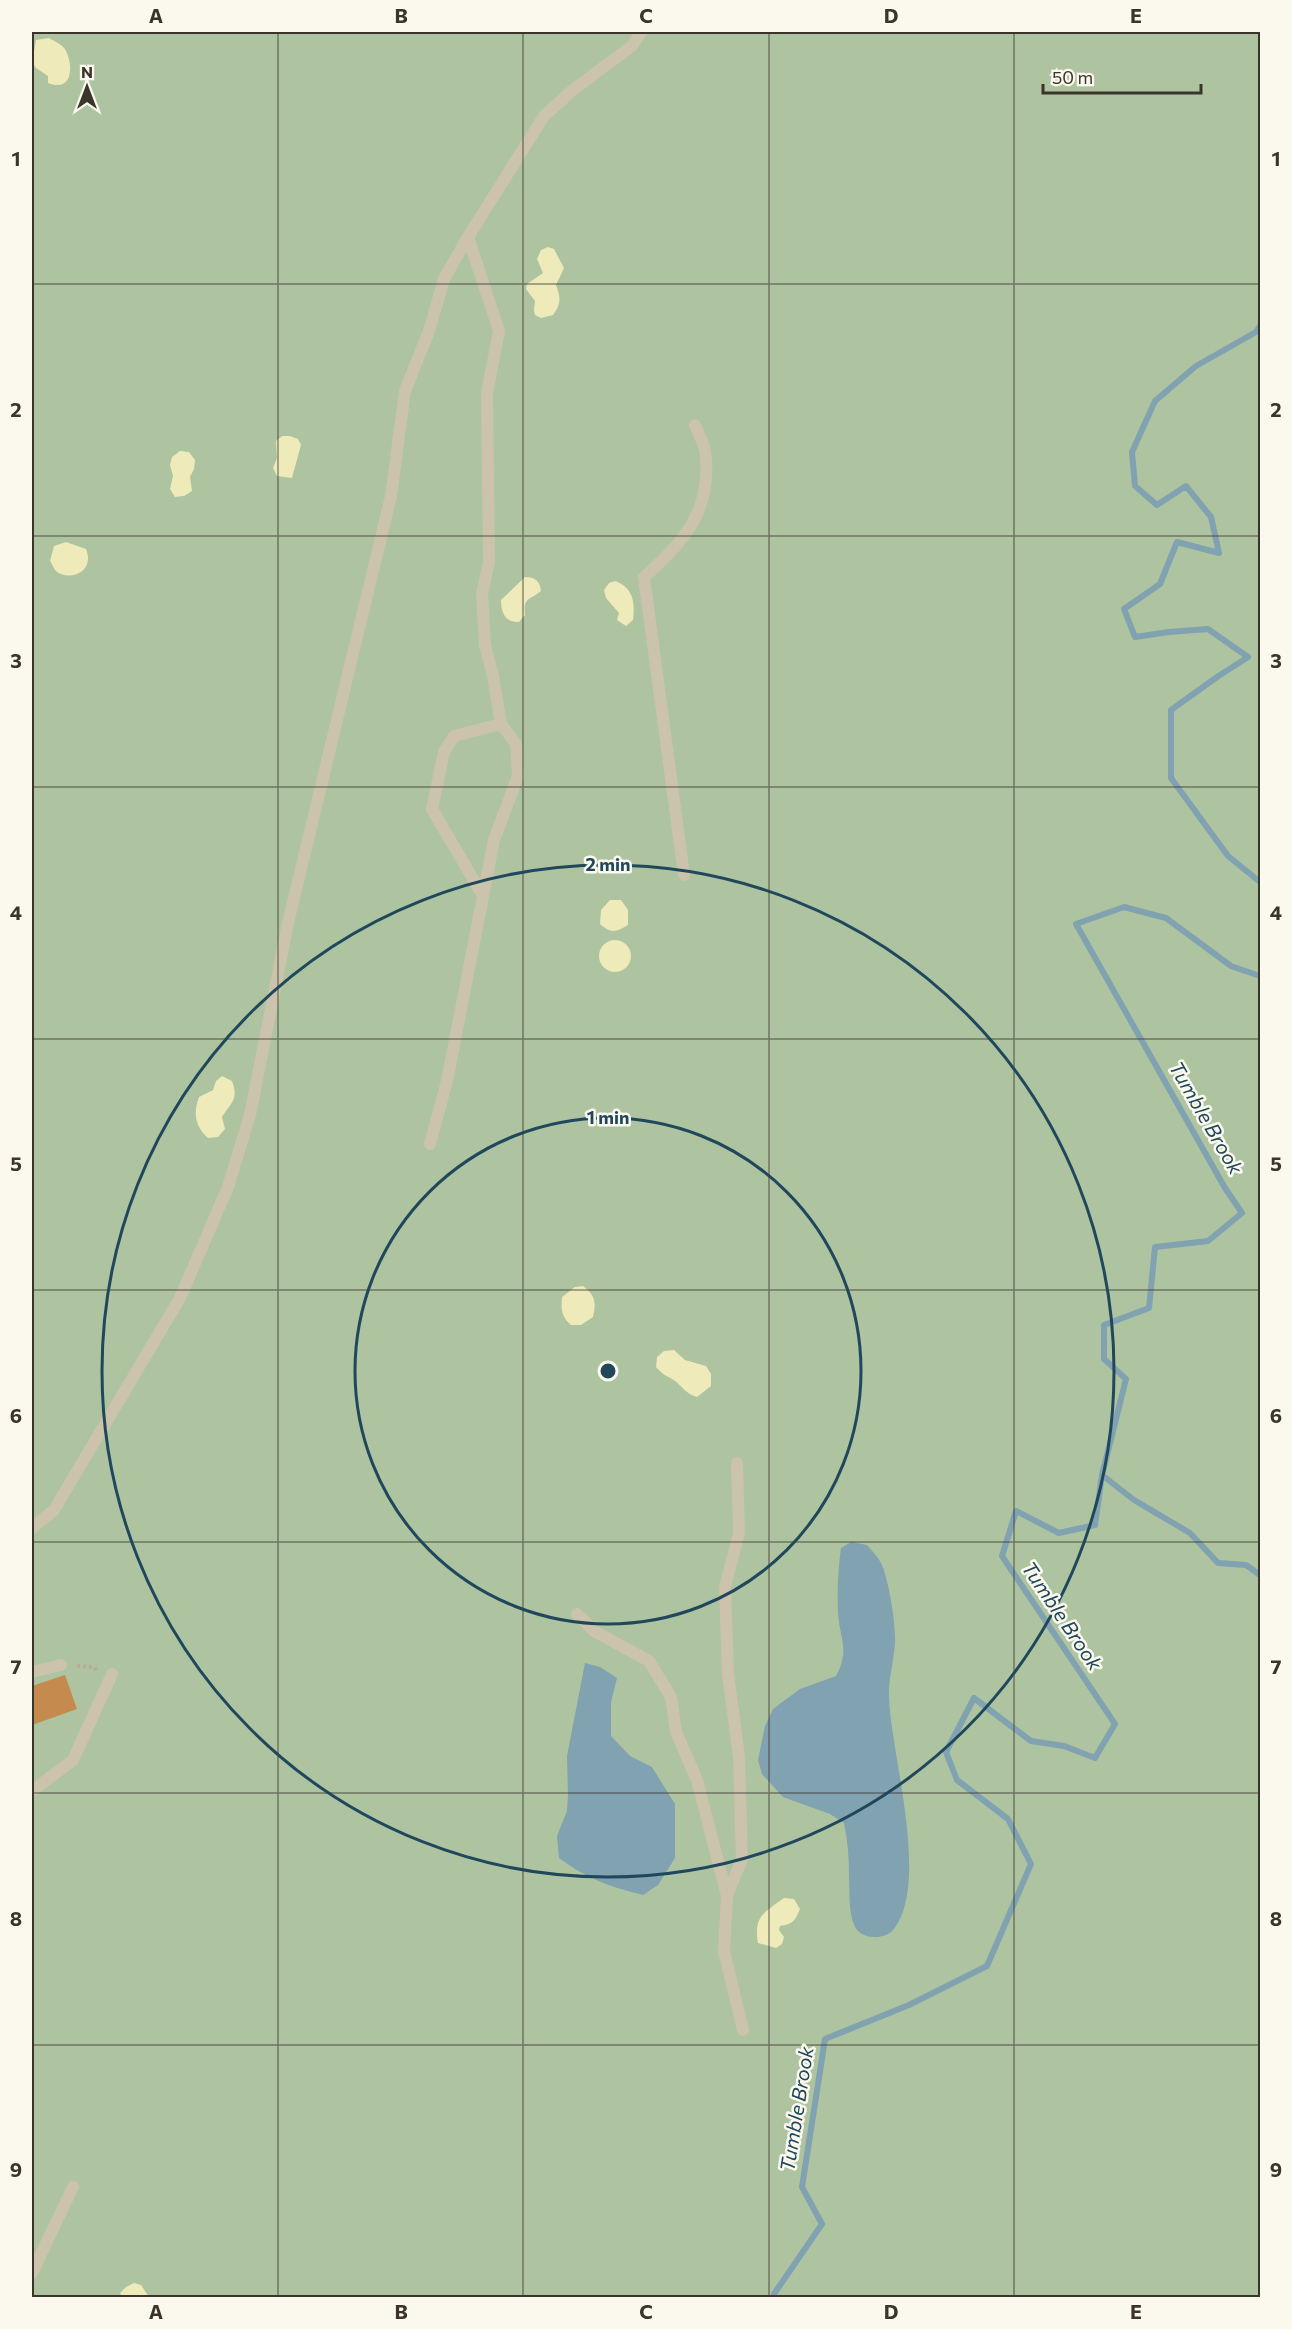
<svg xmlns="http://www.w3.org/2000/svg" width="1292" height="2329" font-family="Commissioner,sans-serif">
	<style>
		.green { fill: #aec3a0 }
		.sand { fill: #eeeab9 }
		.water { fill: #80a2b1 }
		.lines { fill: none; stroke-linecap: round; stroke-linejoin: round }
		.stream { stroke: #80a2b1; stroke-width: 6 }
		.building { fill: #c58a4d }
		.path { stroke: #b8ae96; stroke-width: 4; stroke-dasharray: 3 3; stroke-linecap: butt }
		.service { stroke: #ccc3ac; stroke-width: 12 }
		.grid { fill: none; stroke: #3a342b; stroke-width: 1.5; stroke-opacity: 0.55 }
		.ring { fill: none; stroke: #20485c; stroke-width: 3 }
		.labels { text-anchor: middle; stroke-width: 5; stroke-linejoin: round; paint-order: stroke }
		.water-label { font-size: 20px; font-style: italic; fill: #20485c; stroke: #fbf8ee }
		.centre { fill: #20485c; stroke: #fbf8ee; stroke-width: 3 }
		.ring-label { font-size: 18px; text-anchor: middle; font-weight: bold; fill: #20485c; stroke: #fbf8ee; stroke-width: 5; stroke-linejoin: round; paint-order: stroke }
		.neatline { fill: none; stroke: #3a342b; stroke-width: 2 }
		.grid-label { font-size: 20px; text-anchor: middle; font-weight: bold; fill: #3a342b }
	</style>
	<rect width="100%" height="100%" fill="#f3f0e1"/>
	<path class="green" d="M32 32H1260V2297L32 2298Z"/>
	<path class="sand" d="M49 38C54 41 61 44 65 49 74 65 73 93 48 83V76L36 68 32 62 36 40Z
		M548 247 554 249 564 268 556 285C561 298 561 304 553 315L541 318 535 315 534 310 535 301 526 289 527 284 543 273 537 259 541 250Z
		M282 436H290L298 439 301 445 292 478 277 476 273 468 277 458 276 441Z
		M180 451 189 452 195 460 194 469 190 477 192 491 184 496 175 497 170 489 173 476 170 465 172 457Z
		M66 542 86 549C96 574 66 582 55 570 53 567 52 564 50 561L54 546Z
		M525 577C535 577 540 581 541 591 529 601 523 597 525 615L519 622C505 623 501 612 501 600Z
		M615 581C634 588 635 603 633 620L626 626 617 620 619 613 606 598 604 590 609 583Z
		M610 900H621L628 910V925C616 932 611 934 600 924L601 910Z
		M599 956a16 16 0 1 1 32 0a16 16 0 1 1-32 0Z
		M222 1076 232 1081C239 1100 231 1102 222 1117L225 1129 218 1137 208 1138C195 1127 193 1113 199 1097L213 1090 216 1081Z
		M583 1286C596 1296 596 1303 593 1317L581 1325H571C561 1316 561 1309 562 1297L575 1287Z
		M674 1350 685 1360 706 1366 711 1374V1386L697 1397C685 1394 682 1385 672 1379 665 1375 662 1374 656 1367L657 1357 664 1351Z
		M784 1898 794 1899 800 1909C795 1921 793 1924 780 1926L779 1930 784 1937 782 1944 776 1948 758 1943C753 1916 765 1912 784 1898Z
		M134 2283 141 2285 149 2297H122L120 2293 126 2287Z"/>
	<path class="water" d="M851 1542 867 1545C872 1551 878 1557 881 1563 889 1579 896 1626 895 1643 894 1661 888 1680 889 1698 891 1755 930 1881 894 1929 886 1940 862 1940 855 1927 848 1912 850 1893 849 1877 849 1859 848 1841 844 1823L830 1814 783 1797 762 1774 758 1760 765 1726 773 1709 800 1689 836 1676C850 1650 840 1640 838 1613 837 1591 838 1570 841 1548Z
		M585 1663 600 1667 617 1678 611 1702V1736L630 1756 652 1767 675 1804V1858L658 1885 643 1895C608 1886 588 1879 559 1858L557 1836 567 1811 568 1795 567 1756Z"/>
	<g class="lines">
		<path class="stream" d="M1260 326 1256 332 1196 366 1155 401 1132 452 1135 486 1157 505 1186 486 1211 517 1219 553 1177 542 1160 584 1124 609 1135 637 1169 632 1208 629 1248 657 1217 677 1171 710V778L1228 856 1260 882
			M1102 1475 1134 1500 1190 1533 1218 1563 1246 1565 1260 1575
			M775 2298 774 2294 822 2224 802 2187 825 2039 909 2005 987 1966 1031 1864 1008 1819 957 1780 946 1752 974 1698 1031 1741 1064 1746 1095 1758 1115 1724 1002 1556 1016 1511 1059 1533 1095 1525 1102 1475 1126 1379 1104 1359V1325L1149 1308 1155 1247 1208 1241 1242 1213 1225 1188 1076 924 1124 907 1166 918 1231 966 1260 976"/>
	</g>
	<path class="building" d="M65 1675 77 1709 32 1725V1686Z"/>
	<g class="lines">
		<path class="path" d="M77 1666 94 1667 97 1671"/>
		<path class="service" d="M501 724 493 676 485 645 482 594 489 562 487 393 499 331 468 237 544 116 574 89 632 46 641 32
			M684 875 644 577C685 542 713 508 705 451 704 443 698 433 695 425
			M430 1144 447 1081 494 840 518 776 516 744 501 724 454 736 444 752 432 809 483 896
			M32 1528 54 1510 180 1298 228 1187 250 1115 288 923 391 496 405 391 429 331 444 279 468 237
			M577 1614 594 1631 649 1661 671 1697 676 1732 697 1780 727 1896 724 1951 743 2030
			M32 1672 61 1665
			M32 1791 73 1760 112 1674
			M727 1896 742 1859 739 1757 728 1674 725 1587 739 1533 737 1463
			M32 2273 73 2187"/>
	</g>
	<path class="grid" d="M278 32V2298M523 32V2298M769 32V2298M1014 32V2298M32 284H1260M32 536H1260M32 787H1260M32 1039H1260M32 1290H1260M32 1542H1260M32 1793H1260M32 2045H1260"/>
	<g class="ring">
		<circle cx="608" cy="1371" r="253"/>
		<circle cx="608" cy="1371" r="506"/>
	</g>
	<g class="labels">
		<g class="water-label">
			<text transform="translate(1206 1118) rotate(60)" y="7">Tumble Brook</text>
			<text transform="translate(1062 1616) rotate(56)" y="7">Tumble Brook</text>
			<text transform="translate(797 2109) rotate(-81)" y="7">Tumble Brook</text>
		</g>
	</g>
	<circle cx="608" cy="1371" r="9" class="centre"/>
	<g class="ring-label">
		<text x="608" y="871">2 min</text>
		<text x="608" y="1124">1 min</text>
	</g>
	<rect width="1292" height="2329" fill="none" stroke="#fbf8ee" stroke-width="66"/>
	<g transform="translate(87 87)" stroke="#fbf8ee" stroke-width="4.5" paint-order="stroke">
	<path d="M0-4.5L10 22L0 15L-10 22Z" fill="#3a342b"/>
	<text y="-9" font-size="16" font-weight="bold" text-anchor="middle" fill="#3a342b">N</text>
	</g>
	<path d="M1043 84v9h158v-9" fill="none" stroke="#3a342b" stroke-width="3"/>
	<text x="1052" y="84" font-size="18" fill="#3a342b" stroke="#fbf8ee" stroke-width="4.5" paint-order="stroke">50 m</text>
	<rect x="33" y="33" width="1226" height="2263" class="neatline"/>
	<g class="grid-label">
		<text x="156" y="23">A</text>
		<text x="401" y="23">B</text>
		<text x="646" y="23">C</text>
		<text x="891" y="23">D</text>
		<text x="1136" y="23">E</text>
		<text x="16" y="166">1</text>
		<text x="1276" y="166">1</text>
		<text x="16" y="417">2</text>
		<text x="1276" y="417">2</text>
		<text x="16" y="668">3</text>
		<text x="1276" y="668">3</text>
		<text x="16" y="920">4</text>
		<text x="1276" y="920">4</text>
		<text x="16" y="1171">5</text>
		<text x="1276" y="1171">5</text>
		<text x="16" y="1423">6</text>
		<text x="1276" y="1423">6</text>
		<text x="16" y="1674">7</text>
		<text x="1276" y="1674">7</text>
		<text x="16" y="1926">8</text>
		<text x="1276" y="1926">8</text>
		<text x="16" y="2177">9</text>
		<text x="1276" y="2177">9</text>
		<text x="156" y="2319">A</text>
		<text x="401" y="2319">B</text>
		<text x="646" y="2319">C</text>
		<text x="891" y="2319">D</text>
		<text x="1136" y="2319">E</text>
	</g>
</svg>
